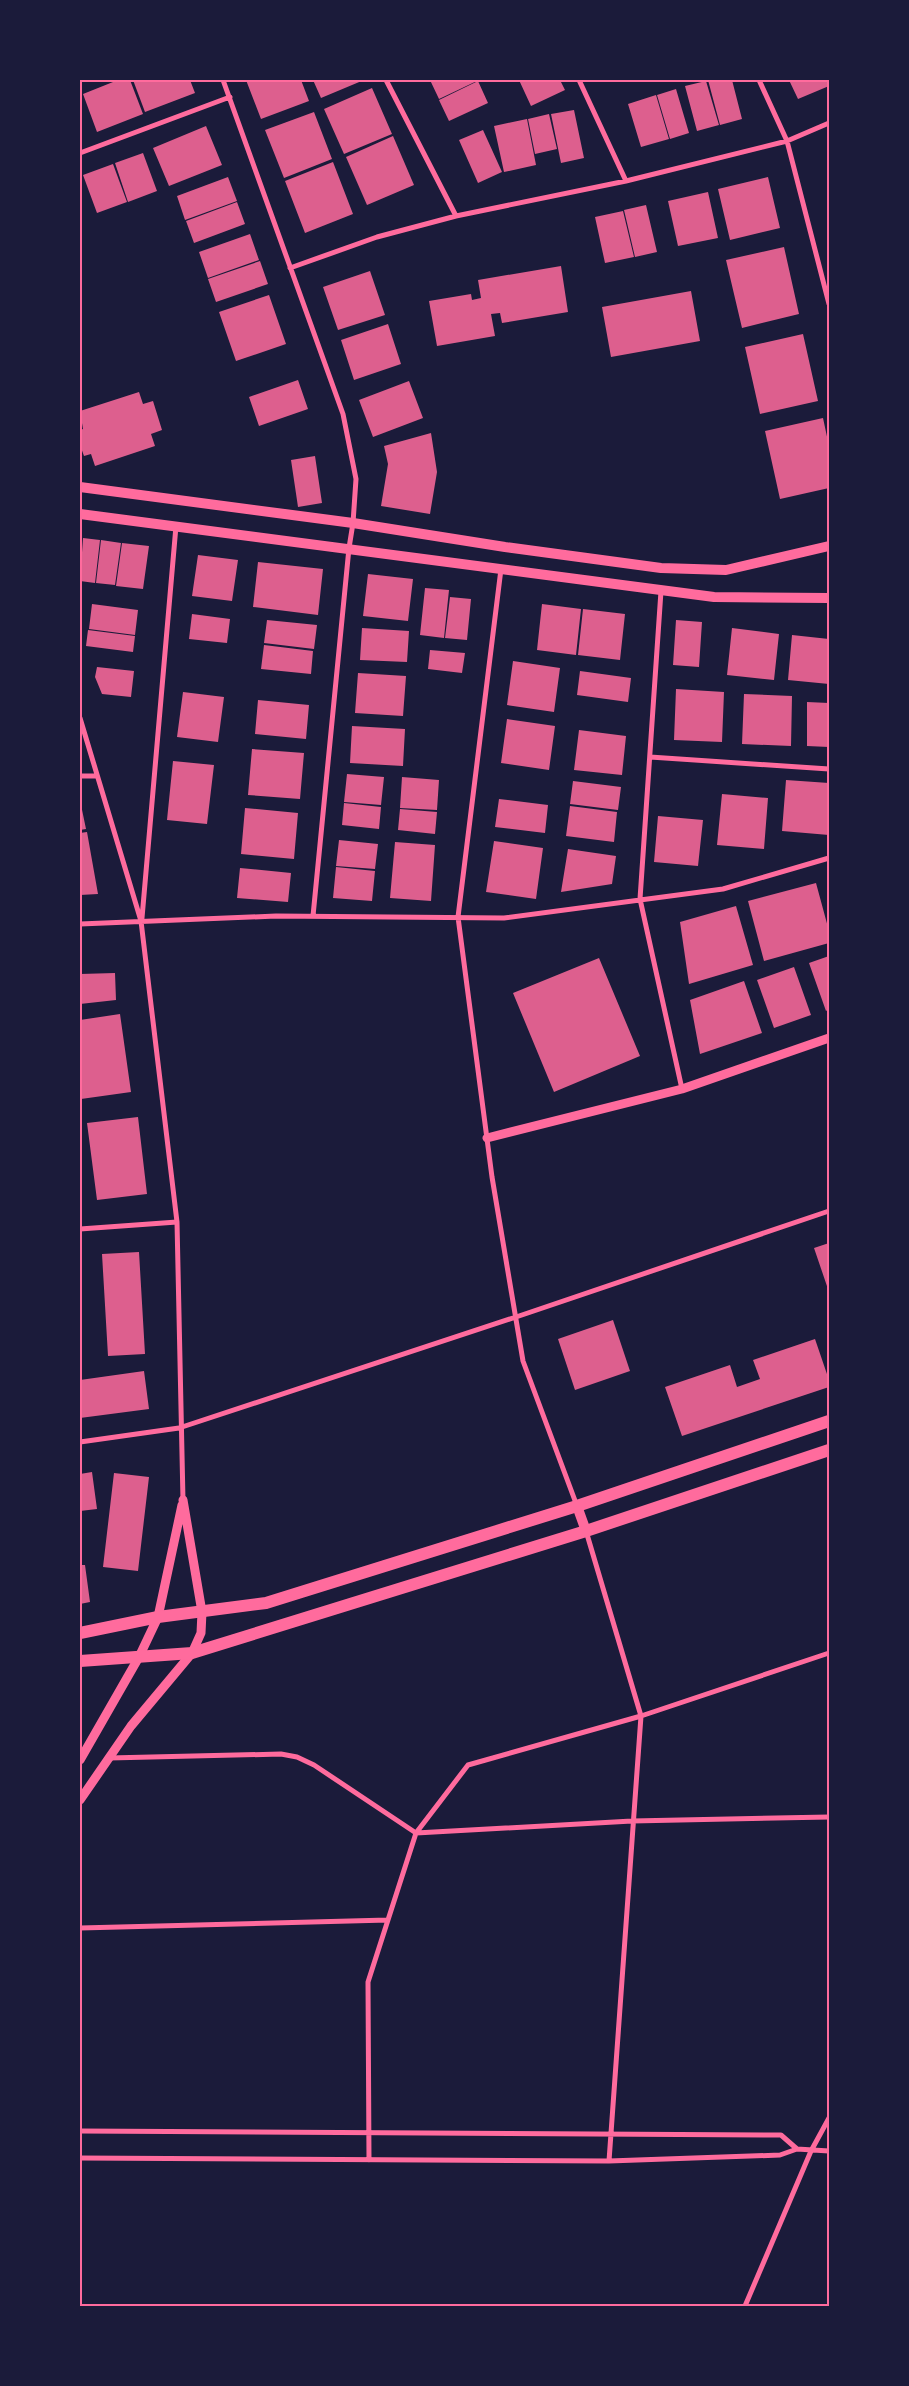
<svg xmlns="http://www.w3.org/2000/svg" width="909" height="2386" font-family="Raleway,sans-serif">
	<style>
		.building { fill: #dd5f8e }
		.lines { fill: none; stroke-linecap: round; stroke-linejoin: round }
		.minor { stroke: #ff6b9d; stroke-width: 5 }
		.tertiary { stroke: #ff6b9d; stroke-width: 9 }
		.secondary { stroke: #ff6b9d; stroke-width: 10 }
		.primary { stroke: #ff6b9d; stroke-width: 12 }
		.neatline { fill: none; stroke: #ff6b9d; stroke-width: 2 }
	</style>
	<rect width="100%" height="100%" fill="#1b1b3a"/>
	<path class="building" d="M118 80H130L143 114 97 132 83 94Z
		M133 80H190L195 93 145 112Z
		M246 80H301L309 101 261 119Z
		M313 80H364L321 98Z
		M430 80H479L439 99Z
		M519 80H560L565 90 531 106Z
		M708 80H732L742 119 720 125Z
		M789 80H829V86L798 99Z
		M478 81 488 103 449 121 439 100Z
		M706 81 719 125 697 131 685 86Z
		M372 88 392 134 344 154 324 109Z
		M676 89 689 133 670 139 657 95Z
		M656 95 669 139 641 147 628 104Z
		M574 110 584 158 561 163 551 114Z
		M314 112 332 159 284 178 265 130Z
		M549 114 557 149 535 154 528 119Z
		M527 119 536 165 504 172 494 126Z
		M206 126 222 165 169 186 153 148Z
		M483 130 502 172 478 183 459 140Z
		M393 136 414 185 367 205 346 157Z
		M143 153 157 191 128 202 115 163Z
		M333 162 353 214 305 233 285 181Z
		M113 164 127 202 97 213 83 175Z
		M228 177 237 201 185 220 177 196Z
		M768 177 780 228 730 240 718 189Z
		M708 192 718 238 678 246 668 201Z
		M237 202 245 224 194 243 186 221Z
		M646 205 657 252 635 257 624 210Z
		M623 211 634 257 605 263 595 217Z
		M250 234 259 260 208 278 199 252Z
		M784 247 799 314 742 328 726 260Z
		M260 261 268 284 216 302 208 279Z
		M561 266 568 312 502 323 500 313 491 314 495 336 437 346 429 301 471 294 472 300 481 298 478 280Z
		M370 271 385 315 338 330 323 287Z
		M691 291 700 341 611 357 602 307Z
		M269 295 286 344 236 361 219 312Z
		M388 324 401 364 354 380 341 340Z
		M803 334 818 401 760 414 745 347Z
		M298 380 308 409 259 426 249 397Z
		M409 381 423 418 373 437 359 400Z
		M139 392 143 404 153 401 162 430 151 434 155 446 95 466 91 454 84 456 80 445V430L83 429 80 411Z
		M823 418 829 446V488L780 499 765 431Z
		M431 433 437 472 430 514 381 506 388 464 384 446Z
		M315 456 322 503 298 507 291 460Z
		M83 538 100 540 95 583 80 581Z
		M101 540 121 543 115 585 96 583Z
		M122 543 149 546 143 589 116 586Z
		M198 555 238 560 232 601 192 596Z
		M258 562 323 569 318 615 253 607Z
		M368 574 413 579 408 621 363 616Z
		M425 588 449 590 444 638 420 635Z
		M450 597 471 599 467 640 445 638Z
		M92 604 138 610 135 635 89 629Z
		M542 604 581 609 576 655 537 650Z
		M583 609 625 614 620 660 578 655Z
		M192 614 230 619 227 643 189 639Z
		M267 620 317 625 314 649 264 643Z
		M676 620 702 622 699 667 673 665Z
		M362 628 409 631 407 662 360 660Z
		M732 628 779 634 774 680 727 675Z
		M88 630 135 636 133 652 86 646Z
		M792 635 829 639V684L788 680Z
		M264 645 313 651 311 674 261 669Z
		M430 650 465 653 462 673 428 669Z
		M513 661 560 668 554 712 507 705Z
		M97 667 134 671 131 697 102 694 95 677Z
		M580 671 631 678 628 702 577 695Z
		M358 673 406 676 403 716 355 713Z
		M676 689 724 692 722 742 674 740Z
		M183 692 224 697 218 742 177 737Z
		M744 694 792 696 791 746 742 744Z
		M258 700 309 705 306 739 255 734Z
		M807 702 829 703V747L807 746Z
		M507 719 555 726 549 770 501 763Z
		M352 726 405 729 403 766 350 763Z
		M579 730 626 736 622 775 574 770Z
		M252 749 304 753 300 799 248 795Z
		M173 761 214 765 207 824 167 820Z
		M347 774 384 777 381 805 344 802Z
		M402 777 439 780 437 810 400 808Z
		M786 780 829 783V835L782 831Z
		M573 781 621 787 618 810 570 804Z
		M722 794 768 798 764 849 717 845Z
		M499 799 548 805 545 833 495 827Z
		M80 800 86 829 80 830Z
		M344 803 381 807 379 829 342 825Z
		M570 806 617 812 614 842 566 836Z
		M245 808 298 813 294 859 241 854Z
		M400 809 437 812 435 834 398 830Z
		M658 816 703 820 698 866 654 862Z
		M87 832 98 894 80 895V833Z
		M339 840 378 844 375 869 336 866Z
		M494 841 543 848 536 899 486 892Z
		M395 842 435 845 431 901 390 898Z
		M568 849 616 856 612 884 561 892Z
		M336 867 375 871 372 901 333 898Z
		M240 868 291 873 288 902 237 898Z
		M816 883 829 931V943L764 961 748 901Z
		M736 906 753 965 689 984 680 922Z
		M829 956V1009L826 1011 809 963Z
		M599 958 640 1056 554 1092 513 993Z
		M794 967 811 1015 774 1028 757 980Z
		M115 973 116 1000 80 1004V974Z
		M744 981 762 1033 700 1054 690 1000Z
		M120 1014 131 1092 81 1099 80 1020Z
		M138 1117 147 1194 97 1200 87 1123Z
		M829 1243V1292L814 1248Z
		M139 1252 145 1354 108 1356 102 1254Z
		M613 1320 630 1371 575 1390 558 1339Z
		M815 1339 829 1380V1387L682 1436 665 1387 730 1365 737 1387 760 1379 753 1360Z
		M144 1371 149 1409 80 1418V1380Z
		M92 1472 97 1509 80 1511V1474Z
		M114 1473 149 1477 138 1571 103 1567Z
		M80 1565H85L90 1602 80 1604Z"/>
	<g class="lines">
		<path class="minor" d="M223 80 343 414 356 479 353 523 349 548 313 916
			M386 80 456 216
			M579 80 626 181
			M759 80 787 141 829 304
			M80 153 230 97
			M290 268 377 237 456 216 626 181 787 141 829 123
			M501 569 458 917 492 1177 523 1361 577 1506
			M661 591 640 899 682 1089
			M80 718 141 921 177 1222 183 1500
			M650 757 829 769
			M80 776H97
			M142 918 176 526
			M80 924 276 916 504 918 723 889 829 858
			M80 1229 177 1222
			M80 1442 179 1428 516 1317 829 1211
			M586 1531 641 1716 829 1653
			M109 1758 281 1754 297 1757 314 1765 416 1833 632 1821 829 1817
			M80 1928 388 1920
			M80 2131 781 2135 797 2149
			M80 2158 609 2161 780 2155 797 2149 829 2151
			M369 2160 368 1982 416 1833 468 1765 641 1716 609 2161
			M745 2306 811 2151 829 2118"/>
		<path class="tertiary" d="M487 1138 682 1089 829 1038
			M80 1760 139 1657 158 1617 182 1505
			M80 1800 131 1726 192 1653 201 1633 202 1612 183 1500"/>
		<path class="secondary" d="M80 487 353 523 505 547 661 568 726 570 829 546
			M80 514 714 597 829 598
			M577 1506 586 1531"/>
		<path class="primary" d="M80 1633 158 1617 266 1603 577 1506 829 1421
			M80 1661 192 1653 586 1531 829 1450"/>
	</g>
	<rect width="909" height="2386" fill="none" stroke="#1b1b3a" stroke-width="162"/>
	<rect x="81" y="81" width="747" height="2224" class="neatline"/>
</svg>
